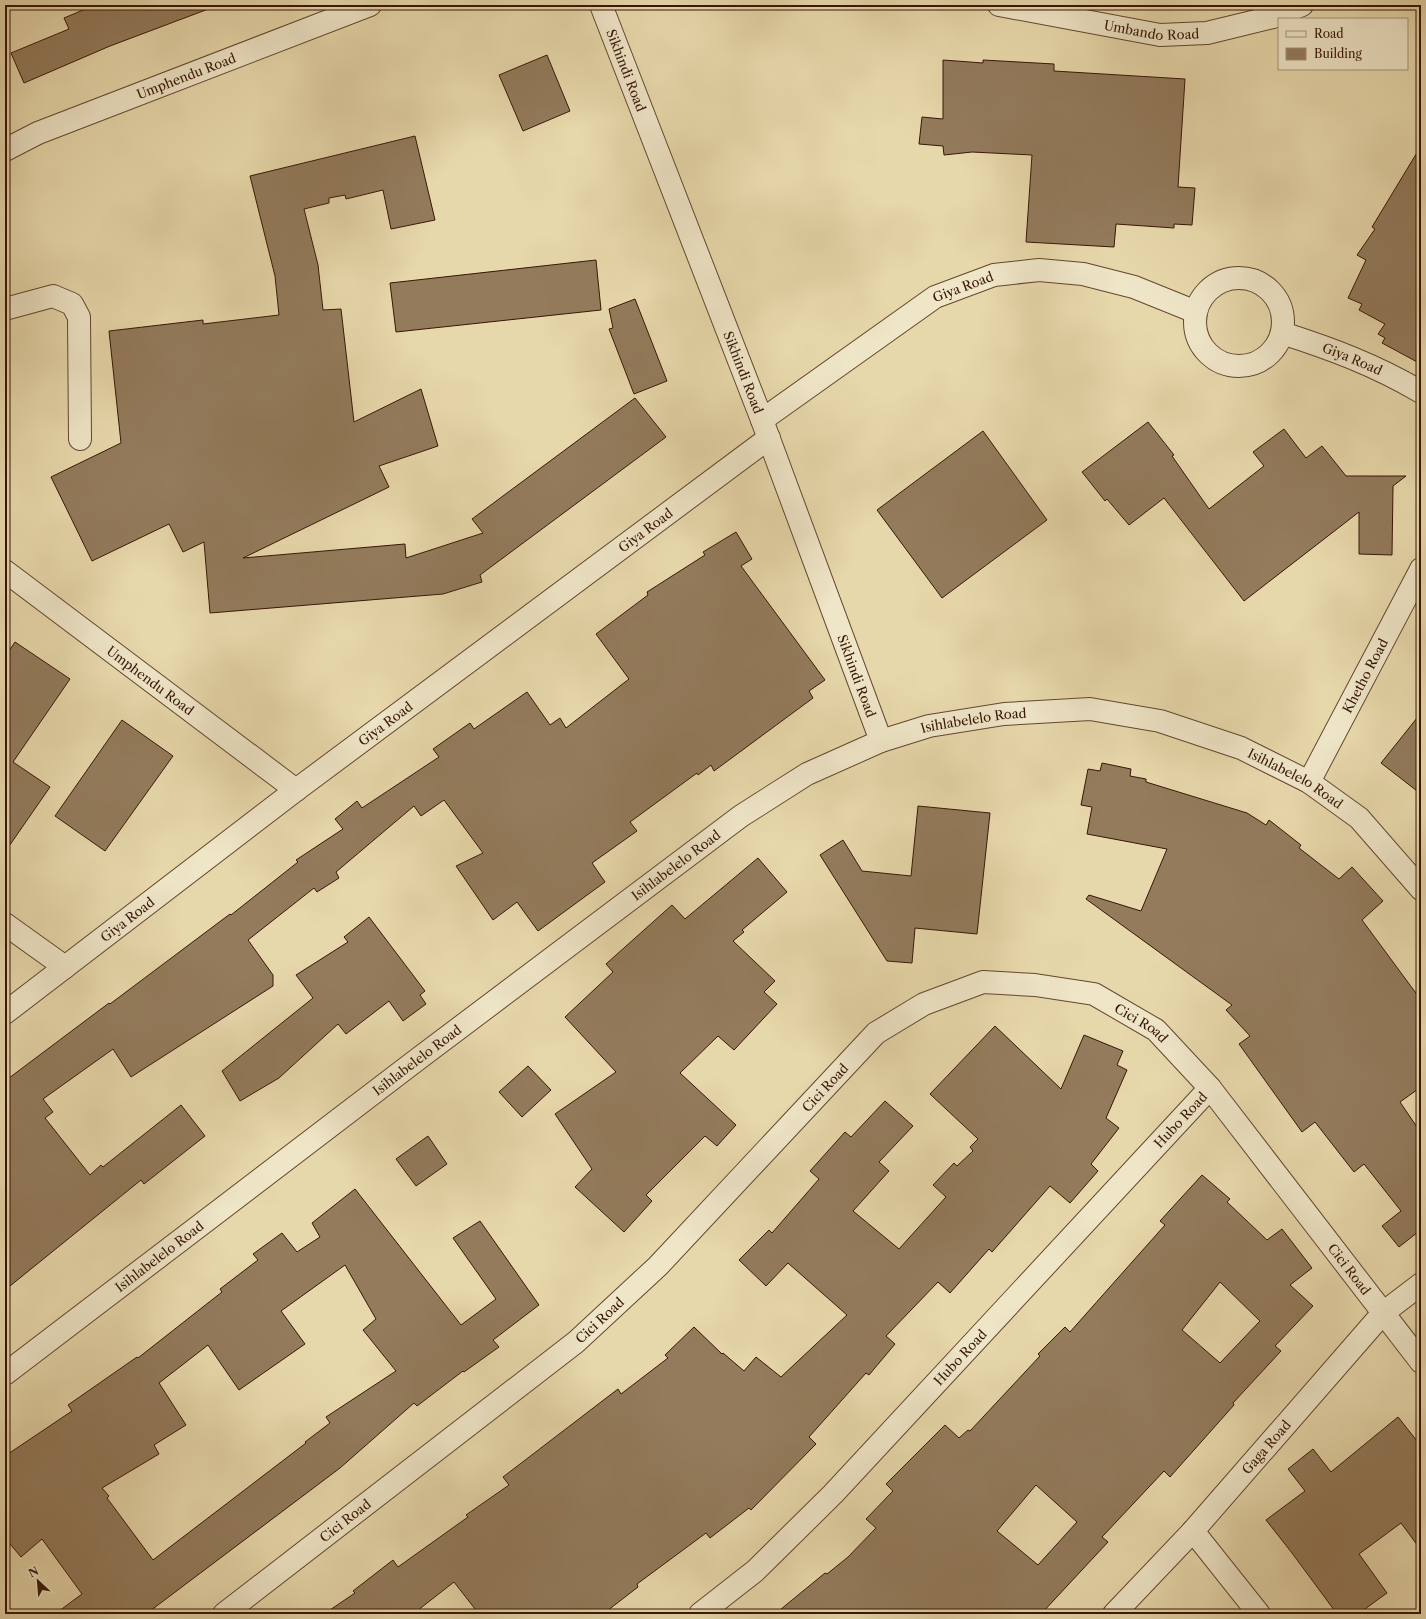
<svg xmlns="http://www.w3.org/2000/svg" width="1426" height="1619" font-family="'Libre Caslon Text',serif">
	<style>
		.building { fill: #937b5c; stroke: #381606; fill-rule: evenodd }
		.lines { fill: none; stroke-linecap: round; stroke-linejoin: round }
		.minor-casing { stroke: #64462f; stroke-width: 24 }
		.minor { stroke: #efe6c8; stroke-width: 22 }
		.labels { text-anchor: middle; stroke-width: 3; stroke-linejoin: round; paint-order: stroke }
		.street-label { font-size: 13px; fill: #381606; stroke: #efe6c8 }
	</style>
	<rect width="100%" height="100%" fill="#e7d8ab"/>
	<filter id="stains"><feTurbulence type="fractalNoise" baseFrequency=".005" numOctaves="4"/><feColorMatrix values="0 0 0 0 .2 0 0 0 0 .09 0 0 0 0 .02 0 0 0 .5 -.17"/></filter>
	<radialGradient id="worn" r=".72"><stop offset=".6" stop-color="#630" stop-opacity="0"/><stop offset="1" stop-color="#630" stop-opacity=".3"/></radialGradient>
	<path class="building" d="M95 5H211V8L110 46 24 83 11 53 69 29 64 18Z
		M547 55 570 111 523 131 499 75Z
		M943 60 983 63V60L1054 64V71L1185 79 1178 187 1195 188 1192 225 1174 224V228L1116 224 1114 247 1026 242 1032 155 972 152 944 155 943 146 919 144 922 117 943 119Z
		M415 136 435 220 391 229 383 190 346 199 345 195 329 198V203L304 209 318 265 323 310 341 309 354 422 421 389 438 446 379 466 389 487 243 558 405 544 406 558 483 533 472 519 635 398 666 437 480 575 482 582 443 594 210 613 204 542 183 552 169 524 92 561 51 477 121 443 109 331 203 320V324L279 315 275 276 250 176Z
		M1421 146V364L1382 343 1385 338 1378 334 1385 324 1359 310 1362 304 1348 298 1366 260 1357 255 1375 229 1372 227Z
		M596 260 601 310 396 332 390 283Z
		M635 299 667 381 634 394 609 329 613 328 609 309Z
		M1148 422 1174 455 1172 456 1209 509 1264 466 1253 452 1284 429 1306 458 1322 446 1346 476H1406L1393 486 1392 555 1359 554V512L1244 601 1164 498 1129 525 1107 499 1105 501 1082 472Z
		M983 431 1047 520 942 598 877 510Z
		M736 532 752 559 741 566 825 680 809 691 813 698 714 771 711 765 698 775 697 773 630 822 637 831 592 863 605 882 538 931 517 902 493 920 456 866 483 853 444 800 421 816 414 806 336 872 339 878 317 892 314 888 248 940 273 975V986L131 1077 113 1049 43 1099 53 1112 45 1118 90 1175 101 1165 103 1167 181 1105 205 1136 144 1184 141 1180 5 1290V1081L109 1003 110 1004 230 914 231 915 298 862 296 860 343 829 335 819 357 801 362 808 439 757 433 749 470 723 474 729 527 692 550 725 560 718 566 728 629 679 596 634 648 595 647 592 705 555 703 552Z
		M15 642 70 679 13 762 50 787 5 852V657Z
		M1421 713V794L1381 763Z
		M122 720 173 756 105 851 55 816Z
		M1102 763 1131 769 1130 776 1146 779V782L1247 813 1266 825 1269 820 1301 845 1299 848 1339 879 1352 867 1383 901 1362 920 1421 1000V1087L1400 1102 1421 1133V1236L1418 1232 1399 1247 1382 1226 1401 1211 1364 1164 1354 1172 1315 1122 1302 1132 1239 1044 1250 1036 1226 1010 1232 1005 1086 899 1089 895 1141 911 1167 849 1087 834 1092 807 1081 805 1088 769 1100 771Z
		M918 806 990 813 977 934 915 928 912 963 887 961 820 855 843 840 862 871 911 876Z
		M758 858 787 892 742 930 744 932 733 941 775 981 764 992 777 1004 734 1050 718 1036 680 1073 736 1125 717 1146 705 1136 646 1195 652 1201 624 1232 575 1187 592 1169 555 1114 616 1072 565 1017 613 972 606 964 672 905 685 919Z
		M369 917 425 991 420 995 426 1004 403 1021 389 1001 346 1034 338 1024 279 1078 240 1101 222 1071 313 998 296 975 348 942 344 937Z
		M995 1026 1061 1089 1084 1035 1123 1051 1117 1065 1127 1070 1106 1118 1119 1128 1091 1164 1098 1171 1070 1203 1050 1186 992 1252 989 1249 950 1293 938 1282 886 1336 895 1344 869 1375 866 1373 809 1437 816 1444 751 1510 749 1508 710 1538 706 1533 637 1584 638 1587 603 1614H479L454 1582 413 1614H324L355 1593 353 1591 393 1560 398 1567 468 1517 466 1515 509 1485 503 1477 618 1389 621 1394 668 1358 665 1355 694 1327 722 1354 723 1353 744 1371 756 1357 781 1377 847 1315 788 1263 766 1286 739 1260 769 1230 772 1233 819 1179 810 1171 845 1132 851 1137 885 1101 913 1126 879 1162 889 1171 853 1211 899 1249 946 1197 933 1185 954 1163 957 1166 973 1151 970 1147 978 1139 930 1094Z
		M528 1066 551 1090 522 1117 499 1092Z
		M428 1136 447 1164 416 1186 396 1159Z
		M1202 1175 1230 1199 1227 1202 1267 1240 1282 1229 1312 1268 1290 1285 1313 1306 1275 1346 1281 1351 1233 1403 1234 1405 1170 1477 1164 1471 1102 1537 1108 1542 1041 1614H775L825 1573 827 1574 848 1557 876 1528 866 1519 893 1491 886 1484 945 1425 959 1438 968 1430 970 1431 1040 1356 1038 1354 1065 1327 1070 1332 1165 1225 1160 1221ZM1220 1282 1260 1321 1220 1363 1182 1330ZM1036 1485 1077 1522 1038 1565 997 1531Z
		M355 1189 461 1325 496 1299 453 1238 480 1221 539 1305 493 1340 499 1347 464 1372 463 1371 417 1406 414 1403 340 1468 146 1614H55L82 1594 42 1539 21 1557 5 1538V1456L72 1411 68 1405 137 1357 138 1358 222 1292 220 1289 258 1260 253 1254 282 1233 297 1252 320 1237 312 1223ZM345 1265 376 1319 363 1330 396 1371 326 1417 330 1423 305 1442 306 1443 153 1560 107 1498 109 1496 102 1488 159 1454 154 1445 186 1425 159 1383 208 1345 239 1390 305 1344 281 1311Z
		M1398 1417 1421 1446V1550L1401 1523 1359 1554 1387 1593 1358 1614H1337L1292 1553 1266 1520 1305 1491 1288 1469 1313 1449 1331 1472Z"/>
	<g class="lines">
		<defs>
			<g id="minor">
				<path id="s1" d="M601 5 762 420 881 741"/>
				<path id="s2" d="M999 5 1160 35 1207 33 1273 17 1302 5"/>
				<path id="s3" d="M5 150 38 133 370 5"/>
				<circle cx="1239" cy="322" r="44"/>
				<path d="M5 309 53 296 72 304 79 317 80 439"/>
				<path id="s4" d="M1282 333C1332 349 1375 365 1421 392"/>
				<path id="s5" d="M762 420 935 297 994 275 1039 270 1083 274 1134 287 1196 312"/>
				<path id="s6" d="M5 571 296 790"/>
				<path id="s7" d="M1309 782 1421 569"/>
				<path d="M5 924 65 967"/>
				<path id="s8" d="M5 1013 296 790 769 438"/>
				<path id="s9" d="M5 1374 418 1059 741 816 807 774 881 741 929 726 1004 714 1090 709 1160 721 1241 748 1309 782 1359 818 1421 889"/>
				<path d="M1193 1531 1259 1614"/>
				<path id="s10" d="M224 1614 576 1342 658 1266 876 1033 924 1004 983 982 1035 985 1094 994 1156 1030 1210 1088 1421 1362"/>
				<path id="s11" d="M700 1614 755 1571 833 1494 1210 1088"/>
				<path id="s12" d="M1114 1614 1193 1531 1383 1313 1421 1284"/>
			</g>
		</defs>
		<use href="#minor" class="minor-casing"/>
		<use href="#minor" class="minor"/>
	</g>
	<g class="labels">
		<g class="street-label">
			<text dy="5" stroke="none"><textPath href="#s2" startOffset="155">Umbando Road</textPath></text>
			<text dy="5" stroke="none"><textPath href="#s1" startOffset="70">Sikhindi Road</textPath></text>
			<text dy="5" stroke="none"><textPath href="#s3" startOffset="196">Umphendu Road</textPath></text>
			<text dy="5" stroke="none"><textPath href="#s5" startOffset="242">Giya Road</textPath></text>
			<text dy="5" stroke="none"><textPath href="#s4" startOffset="75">Giya Road</textPath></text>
			<text dy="5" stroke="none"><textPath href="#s1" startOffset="394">Sikhindi Road</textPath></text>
			<text dy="5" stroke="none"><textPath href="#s8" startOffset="802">Giya Road</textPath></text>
			<text dy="5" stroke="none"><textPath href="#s1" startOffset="718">Sikhindi Road</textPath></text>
			<text dy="5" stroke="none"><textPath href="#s7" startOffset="120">Khetho Road</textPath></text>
			<text dy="5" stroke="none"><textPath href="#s6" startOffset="182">Umphendu Road</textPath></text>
			<text dy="5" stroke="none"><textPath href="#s9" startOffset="1178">Isihlabelelo Road</textPath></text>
			<text dy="5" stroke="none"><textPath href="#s8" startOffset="478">Giya Road</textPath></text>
			<text dy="5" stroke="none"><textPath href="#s9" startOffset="1514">Isihlabelelo Road</textPath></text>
			<text dy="5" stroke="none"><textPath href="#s9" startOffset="842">Isihlabelelo Road</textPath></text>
			<text dy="5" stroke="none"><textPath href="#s8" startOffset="154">Giya Road</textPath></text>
			<text dy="5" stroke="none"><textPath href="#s10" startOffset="1162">Cici Road</textPath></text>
			<text dy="5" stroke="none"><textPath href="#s9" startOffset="518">Isihlabelelo Road</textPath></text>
			<text dy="5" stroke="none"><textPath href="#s10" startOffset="801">Cici Road</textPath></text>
			<text dy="5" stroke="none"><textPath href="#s11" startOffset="690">Hubo Road</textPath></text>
			<text dy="5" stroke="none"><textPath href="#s9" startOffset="194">Isihlabelelo Road</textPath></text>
			<text dy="5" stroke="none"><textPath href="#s10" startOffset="1486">Cici Road</textPath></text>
			<text dy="5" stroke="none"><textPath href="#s10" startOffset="477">Cici Road</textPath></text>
			<text dy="5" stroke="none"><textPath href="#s11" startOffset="366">Hubo Road</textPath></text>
			<text dy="5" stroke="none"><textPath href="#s12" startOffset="226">Gaga Road</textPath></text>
			<text dy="5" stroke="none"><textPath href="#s10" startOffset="153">Cici Road</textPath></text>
		</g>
	</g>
	<rect width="1426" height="1619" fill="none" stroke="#e7d8ab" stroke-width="20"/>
	<rect x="6" y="6" width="1414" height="1607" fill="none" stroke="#381606" stroke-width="2"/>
	<rect x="10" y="10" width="1406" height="1599" fill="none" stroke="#381606"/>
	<rect x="1278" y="18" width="130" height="52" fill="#efe6c8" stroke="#a6937a"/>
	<rect x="1286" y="31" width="20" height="6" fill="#efe6c8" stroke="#a6937a"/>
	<text x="1314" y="38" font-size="12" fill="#381606">Road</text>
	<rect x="1286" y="48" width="20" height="12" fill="#937b5c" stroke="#a6937a"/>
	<text x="1314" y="58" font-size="12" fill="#381606">Building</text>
	<g transform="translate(38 1581) rotate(334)" stroke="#efe6c8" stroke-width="3" paint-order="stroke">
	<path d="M0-3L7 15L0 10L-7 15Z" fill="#381606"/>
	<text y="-6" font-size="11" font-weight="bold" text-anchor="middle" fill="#381606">N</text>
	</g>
	<rect width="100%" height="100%" filter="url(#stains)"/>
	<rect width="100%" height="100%" fill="url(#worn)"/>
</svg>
